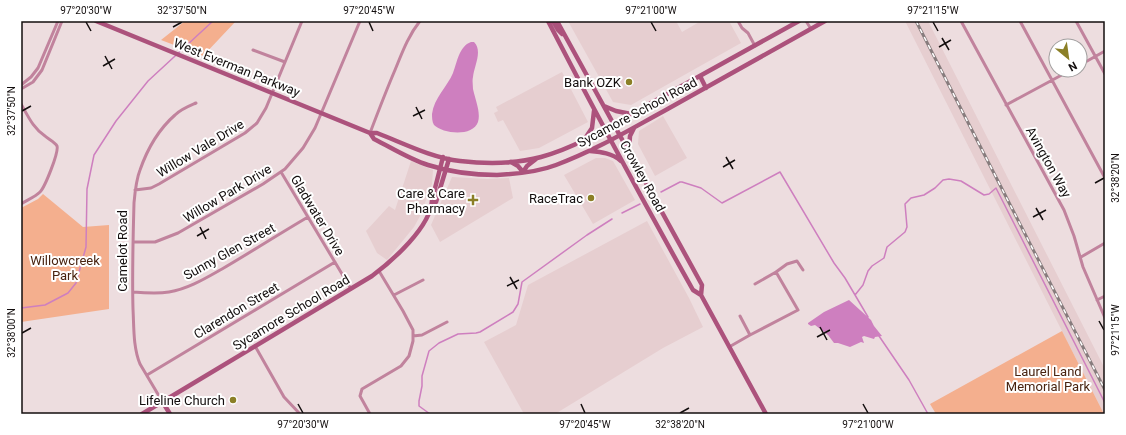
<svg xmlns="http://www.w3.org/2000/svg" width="1126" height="435" font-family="Roboto,sans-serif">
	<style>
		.built { fill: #e6ced0 }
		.green { fill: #f4af8e }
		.water { fill: #ce7fbf }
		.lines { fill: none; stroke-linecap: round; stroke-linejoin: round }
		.stream { stroke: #ce7fbf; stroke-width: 1.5 }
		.street { stroke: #c1839d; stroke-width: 3 }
		.secondary { stroke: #ac527c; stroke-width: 4.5 }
		.rail-casing { stroke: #877c7d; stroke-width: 3 }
		.rail { stroke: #fff; stroke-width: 1.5; stroke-dasharray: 4.5; stroke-linecap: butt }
		.ticks { fill: none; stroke: #130e0e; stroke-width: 1.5 }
		.poi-dot { fill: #8b7f26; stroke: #fff; stroke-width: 1.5 }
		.labels { text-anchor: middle; stroke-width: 4; stroke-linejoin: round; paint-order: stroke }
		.street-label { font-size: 13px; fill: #130e0e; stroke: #fff }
		.poi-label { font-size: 13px; fill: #130e0e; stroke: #fff; text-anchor: end }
		.park-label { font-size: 13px; fill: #492411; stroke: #fff }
		.neatline { fill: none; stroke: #130e0e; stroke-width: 1.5 }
		.ticks-label { font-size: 10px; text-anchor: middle; fill: #130e0e }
	</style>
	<rect width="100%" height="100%" fill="#eddddf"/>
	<path class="built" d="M568 21H676L682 32 701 21H729L741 43 631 105 613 102Z
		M905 21H928L1105 369V414H1104Z
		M562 72 588 122 539 148 520 151 503 120 498 122 494 113 498 111 496 107Z
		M663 116 687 158 655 176 638 144 639 131Z
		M596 158H605L613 161 635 200 593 224 564 175Z
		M411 161 433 170 432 184 420 216 414 227 387 260 377 253 366 231 389 206 395 210Z
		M452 177 487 179 509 178 513 198 440 242 431 225Z
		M647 221 689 298 703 327 663 348 555 414H524L484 342 516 325 528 285Z"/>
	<path class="green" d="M185 21H236L203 56 161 40Z
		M43 194 83 227 109 225V309L21 322V208L38 199Z
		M1062 331 1104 414H936L930 404Z"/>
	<path class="water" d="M471 42H474C483 51 474 66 473 77 472 81 473 85 473 89 475 99 481 112 478 122 473 137 443 134 434 125 432 122 432 117 432 114 434 98 447 87 453 73 457 63 459 46 471 42Z
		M849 300 871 320 874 326 882 336 875 337 874 339 864 336 862 337 864 343 861 342 850 347 838 343H834L828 335 815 325 811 326 808 324V323L824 312Z"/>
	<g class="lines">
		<path class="stream" d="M661 192 680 182H682L701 188 722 203 780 172 834 263 845 278 868 317
			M622 213 640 204
			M855 295 863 285 868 271 872 266 884 258 887 247 905 232 907 227 905 204 911 198 924 195 935 188 943 180 949 179 961 181 984 195 989 194 996 188 1105 403
			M21 308 45 305 68 293 76 283 86 247 87 189 94 155 116 121 148 81 213 21
			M879 336 909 380 928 414
			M430 414 419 406V401L422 386V376L429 351 439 343 458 334 476 333 480 332 513 312 518 304 522 282 587 235 612 219"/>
		<path class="street" d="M738 21 742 28 748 33 755 46
			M806 21 811 29
			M961 21 1064 210 1074 236 1083 267 1105 318
			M1020 21 1105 178
			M1076 21 1105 74
			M253 50 285 62
			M1080 65 1105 51
			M21 85 31 77 38 68 58 21
			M21 89 33 82 42 70 62 21
			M21 104C28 116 33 128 45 136 48 139 55 142 57 146 59 152 45 187 40 192 35 197 27 200 21 204
			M1006 105 1071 70
			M370 133C378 112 386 91 395 70 402 53 408 36 420 21
			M281 172 351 289
			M135 190 151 188 159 184 245 133 257 123 266 108 302 21
			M133 242H155L178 233 263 184 285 169 303 148 315 128 360 21
			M1081 257 1105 243
			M755 284 776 272
			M133 292C145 293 157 294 169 292 188 289 206 278 222 269 251 252 279 234 308 217
			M394 295 423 280
			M1097 300 1105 296
			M740 316 750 335 798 310 776 272 787 264 797 261 803 270
			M413 336 422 335 447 322
			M255 346 284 397 300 414
			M729 347 750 335
			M147 375 335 262
			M162 401 140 364C133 347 134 327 133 309 132 274 133 238 134 203 135 192 136 180 140 170 147 150 159 129 175 115 181 109 189 106 196 103
			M370 414 360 396 362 389 401 366 409 356 413 341V330L403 311 379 271"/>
		<path class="secondary" d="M96 21 370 133H377C403 143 432 158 460 161 487 164 515 164 541 157 578 147 610 126 642 108 695 79 747 50 799 21
			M548 21C595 112 643 201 693 290L701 295 766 414
			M553 21 558 30 562 34
			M557 21 702 285 701 295
			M700 76 706 88
			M604 106 616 111 631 114
			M370 133 374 139C392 148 409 159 428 165 450 172 475 175 497 175 516 174 538 172 556 165 594 151 629 130 664 111 718 81 772 51 825 21
			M586 137 592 128 594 111
			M629 149 630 136 634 128
			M590 151C601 152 612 153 621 161
			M511 162 518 166 523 172 527 166 536 159
			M431 206 436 202 449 159
			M162 401 170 414
			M142 414 372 276C392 261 431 227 432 200L443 157"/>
		<defs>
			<path id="rail" d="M916 21 1105 390"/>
		</defs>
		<use href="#rail" class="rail-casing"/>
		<use href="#rail" class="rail"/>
	</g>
	<path class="ticks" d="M86 22 91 31M369 22 373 31M651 22 656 31M933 22 938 31M173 27 182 22M942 38 949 50M939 47 951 40M105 56 112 69M103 66 115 59M416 107 422 119M22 111 31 106M413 116 425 110M726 157 733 169M723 167 735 160M1095 183 1104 178M1036 208 1043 220M1033 217 1046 210M200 227 206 239M197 236 209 229M510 277 517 289M507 286 519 280M1099 321 1104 330M820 327 827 340M22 333 31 328M817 337 830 330M298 404 303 413M581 404 585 413M863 404 868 413M680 413 689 408"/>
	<g class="poi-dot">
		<circle cx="629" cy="82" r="4"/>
		<circle cx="591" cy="198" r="4"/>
		<path d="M471 194h4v4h4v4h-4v4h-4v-4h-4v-4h4z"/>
		<circle cx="233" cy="400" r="4"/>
	</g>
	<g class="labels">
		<g class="street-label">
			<text transform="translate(237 67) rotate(22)" y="5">West Everman Parkway</text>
			<text transform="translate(637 112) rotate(-28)" y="5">Sycamore School Road</text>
			<text transform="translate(200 148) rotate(-31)" y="5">Willow Vale Drive</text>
			<text transform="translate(1049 162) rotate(61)" y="5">Avington Way</text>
			<text transform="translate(643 176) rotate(61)" y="5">Crowley Road</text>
			<text transform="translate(227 193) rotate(-31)" y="5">Willow Park Drive</text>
			<text transform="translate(318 215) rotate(59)" y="5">Gladwater Drive</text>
			<text transform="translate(122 251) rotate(-90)" y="5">Camelot Road</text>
			<text transform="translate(229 251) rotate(-29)" y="5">Sunny Glen Street</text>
			<text transform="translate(236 310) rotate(-31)" y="5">Clarendon Street</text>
			<text transform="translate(291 312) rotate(-31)" y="5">Sycamore School Road</text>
		</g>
		<g class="poi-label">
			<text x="621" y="87">Bank OZK</text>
			<text x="465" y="198">Care &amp; Care<tspan x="465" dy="15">Pharmacy</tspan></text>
			<text x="583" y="203">RaceTrac</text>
			<text x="225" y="405">Lifeline Church</text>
		</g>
		<g class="park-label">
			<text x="65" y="265">Willowcreek<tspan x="65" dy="15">Park</tspan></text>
			<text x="1048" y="376">Laurel Land<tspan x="1048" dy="15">Memorial Park</tspan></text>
		</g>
	</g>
	<rect width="1126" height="435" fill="none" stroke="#ffffff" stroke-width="44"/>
	<g transform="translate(1068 58) rotate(151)"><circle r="19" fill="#ffffff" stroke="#a19f9f"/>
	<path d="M0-3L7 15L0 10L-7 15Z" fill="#8b7f26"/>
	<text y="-6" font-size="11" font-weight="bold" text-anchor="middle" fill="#130e0e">N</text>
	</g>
	<rect x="22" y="22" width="1082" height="391" class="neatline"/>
	<g class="ticks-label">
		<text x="86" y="14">97°20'30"W</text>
		<text x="182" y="14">32°37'50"N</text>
		<text x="369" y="14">97°20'45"W</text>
		<text x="651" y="14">97°21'00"W</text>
		<text x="933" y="14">97°21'15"W</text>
		<text transform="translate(11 111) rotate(-90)" y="4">32°37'50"N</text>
		<text transform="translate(1115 178) rotate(-90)" y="4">32°38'20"N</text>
		<text transform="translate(1115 330) rotate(-90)" y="4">97°21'15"W</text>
		<text transform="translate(11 333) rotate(-90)" y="4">32°38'00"N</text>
		<text x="303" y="428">97°20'30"W</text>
		<text x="585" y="428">97°20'45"W</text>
		<text x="680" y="428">32°38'20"N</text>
		<text x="868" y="428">97°21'00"W</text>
	</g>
</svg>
